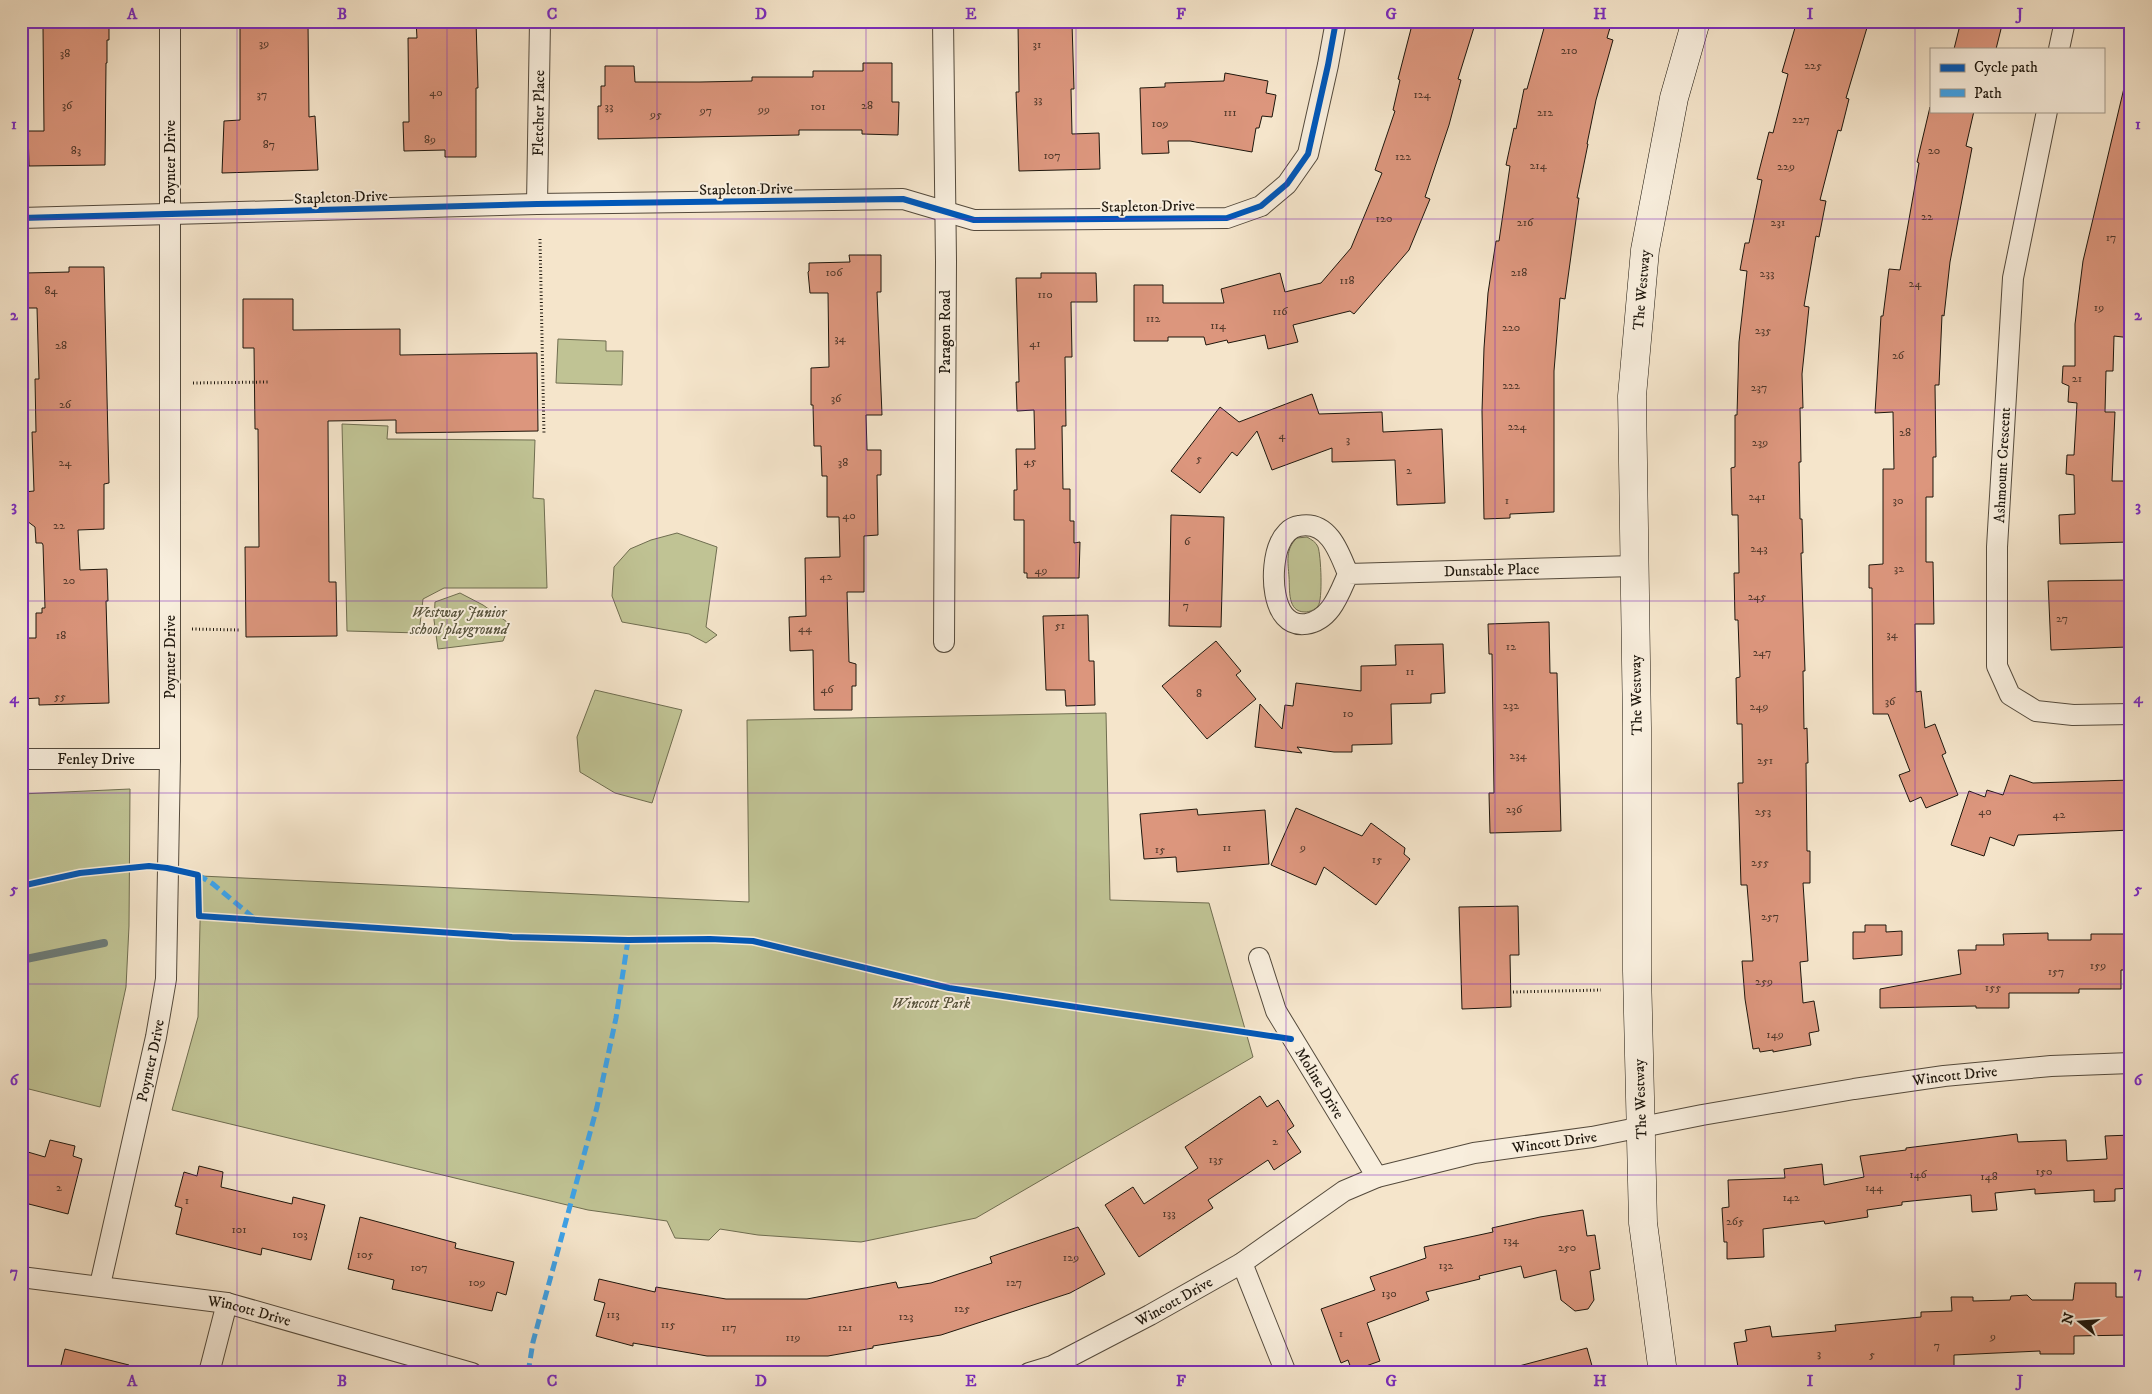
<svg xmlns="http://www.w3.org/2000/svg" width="2152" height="1394" font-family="'IM FELL DW Pica',serif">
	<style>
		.green { fill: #c0c394; stroke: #6f6d50 }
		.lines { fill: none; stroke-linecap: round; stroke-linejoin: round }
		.stream { stroke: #6c7b78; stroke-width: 8 }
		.building { fill: #dc967d; stroke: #1e170d }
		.street-casing { stroke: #544a3c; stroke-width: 22 }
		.secondary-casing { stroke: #1e170d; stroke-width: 29 }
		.path { stroke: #1e170d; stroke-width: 3; stroke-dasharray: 1 2.5; stroke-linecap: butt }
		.street { stroke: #f8eedd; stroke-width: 20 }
		.secondary { stroke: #f8eedd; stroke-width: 28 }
		.quiet { stroke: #3da2e9; stroke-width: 5; stroke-dasharray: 10 5; stroke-linecap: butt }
		.cycleway-casing { stroke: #f8eedd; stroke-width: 9 }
		.cycleway { stroke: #0057b8; stroke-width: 6 }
		.grid { fill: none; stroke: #7b2cbf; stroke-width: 1; stroke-opacity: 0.55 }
		.labels { text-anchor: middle; stroke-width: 4; stroke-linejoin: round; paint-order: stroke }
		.number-label { font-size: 12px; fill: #4e3729 }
		.street-label { font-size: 15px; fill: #1e170d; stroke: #f8eedd }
		.park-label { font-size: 15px; font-style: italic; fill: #57533c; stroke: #f8eedd }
		.neatline { fill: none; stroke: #7b2cbf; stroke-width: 2 }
		.grid-label { font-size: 16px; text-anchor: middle; font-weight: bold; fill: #7b2cbf }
	</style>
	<rect width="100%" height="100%" fill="#f5e5cb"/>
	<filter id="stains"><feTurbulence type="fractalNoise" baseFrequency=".004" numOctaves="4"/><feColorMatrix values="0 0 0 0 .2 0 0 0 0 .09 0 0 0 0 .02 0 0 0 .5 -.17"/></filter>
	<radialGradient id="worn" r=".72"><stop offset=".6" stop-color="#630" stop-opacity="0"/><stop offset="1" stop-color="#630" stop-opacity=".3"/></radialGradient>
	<path class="green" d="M558 339 606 341V351H623L622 385 556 383Z
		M342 424 388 426 387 439 535 440 533 498 544 499 547 588H444L423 599 419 633 347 631Z
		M677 533 717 547 706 627 717 635 706 643 689 634 622 622 612 596 614 567 630 549 651 540Z
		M1307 537C1312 540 1316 542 1318 547 1321 555 1323 600 1318 606 1315 610 1309 612 1305 612 1287 612 1290 590 1289 577 1288 562 1285 549 1297 538Z
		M460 593 483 605 510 624 503 641 438 649 434 620 435 602Z
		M595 690 682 710 652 803 615 793 580 772 577 737Z
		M1106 713 1110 900 1209 903 1253 1057 976 1218 861 1242 758 1235 720 1229 709 1240 675 1238 667 1221 588 1210 172 1110 198 1017 201 876 749 902 747 720Z
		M130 789 129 926 126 987 100 1107 21 1087V794Z"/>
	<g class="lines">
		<path class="stream" d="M21 960 104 943"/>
	</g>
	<path class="building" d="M81 21H109V40H107V63H106L105 165 29 166 28 131H44L43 28 81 27Z
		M240 21 308 23 309 117 315 116 318 170 222 173 224 121 240 120Z
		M416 21H476L478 88H476V157H445V150L404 151 403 122H409L408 38H417Z
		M1413 21H1476L1458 79 1461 80 1449 125 1425 197 1430 199 1409 250 1354 314 1350 311 1293 325 1298 342 1268 349 1265 335 1228 343 1227 340 1206 345 1204 337H1168V341H1134V285H1163V303H1224L1221 289 1280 273 1285 292 1321 283 1351 248 1382 173 1375 170 1395 111 1393 110 1400 80 1398 79Z
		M1546 21H1612L1607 38 1613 40 1596 100 1587 144H1588L1577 198H1579L1565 299 1560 298 1554 371V512L1510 514V518L1484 519 1482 411 1484 348 1488 293 1496 241H1499L1510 166 1506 165 1514 128 1516 129 1524 89H1527Z
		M1797 21H1869L1846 98 1849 99 1841 131 1838 130 1820 200 1826 201 1819 237 1816 236 1804 306 1809 307 1802 374 1803 408H1800L1801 462H1799L1800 519H1802L1803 553H1801L1805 671H1803L1804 729 1807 728 1808 763H1806L1807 851H1810V883H1803L1808 961 1800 962 1803 1003 1814 1001 1819 1031 1809 1033 1811 1045 1773 1052V1050L1760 1052 1759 1048 1753 1049 1745 999 1742 961H1753L1747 885H1741L1738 783H1743L1742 724H1737L1736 678 1740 677 1738 620H1735L1734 573H1739L1738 515H1732L1731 468 1735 467V415H1737L1739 342 1747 271 1740 270 1745 243H1749L1762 180 1757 179 1769 132 1773 133 1788 74 1782 72Z
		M1961 21H2003L1996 49H1954Z
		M1072 23 1074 89H1071L1072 134 1099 133 1100 169 1019 171 1016 92H1019L1018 24Z
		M863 63H892V102H899L898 135 862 134V130H799V135L598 139V106H601V86H605V66H634L635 82H700L752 81V77H813V71H863Z
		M1225 73 1268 81 1266 93 1276 95 1272 117 1262 116 1259 128H1256L1252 152 1190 141H1168L1169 153 1142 154 1140 88 1165 87V83L1224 81Z
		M2124 88 2131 89V338L2114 336 2113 371H2106L2105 412H2115L2112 481H2127L2129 542 2060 544 2059 515 2075 514 2074 475 2066 474 2067 455H2074L2077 403 2068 402 2069 386 2062 383 2063 366H2075V324L2083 261Z
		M1930 107 1931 111H1974L1966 146 1972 148 1950 262 1944 316 1942 315 1939 385H1935L1936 457H1933V497H1926V562H1933L1934 624H1915L1916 692 1921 691 1925 728 1935 724 1946 753 1942 755 1958 795 1926 808 1921 797 1910 802 1899 775 1910 771 1888 714H1873L1872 588H1869V565L1883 564V469H1894L1893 412 1875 413 1881 316H1883L1889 269 1900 270 1919 163 1917 162Z
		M849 255H881V292H877L882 415H866L867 450H881V475H877L878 535 864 536V592H847L849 662 856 664V686H852V710H814L813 650 790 651 789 617 806 616 805 558 840 557 839 517H827V476H822L821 446H814L813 405H811V368L829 367 828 293H810L808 272 809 271V263L850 262Z
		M69 267H104L109 483 104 484V529L78 530 80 570 107 569 108 601H106L109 703 39 705V698L21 699V664L26 663V638H36V613H42V608H45L43 545 42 543H36L35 527 23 518 24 492 34 491 32 432H36L35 379H39L37 308H26L25 273 69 272Z
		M1041 273H1096L1097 302H1071L1072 357H1065L1066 426H1062L1063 489H1070V521H1074V543L1080 542 1079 578H1027V573H1024V520H1014V490H1017L1016 449H1035L1034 410 1017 411 1016 382H1019L1016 278H1041Z
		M243 299H293V330L400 329V355L537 353 538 431 396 433V420L328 421 329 582H336L337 636 246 637 245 547H259L258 429H255L254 348H243Z
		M1312 394 1319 414 1382 412 1383 432 1442 429 1445 503 1397 505 1395 460 1332 462V448L1272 470 1257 431 1237 456 1232 452 1200 493 1171 471 1220 407 1239 422Z
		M1171 515 1224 517 1221 627 1169 626Z
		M2131 580V631H2127V647L2051 650 2048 581Z
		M1088 615 1089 661H1094L1095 705 1066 706 1065 690H1046L1043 616Z
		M1549 622 1550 673H1557L1561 831 1490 833 1489 793H1494L1492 654H1489L1488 624Z
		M1216 641 1241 671 1236 675 1256 699 1207 739 1162 686Z
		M1443 644 1445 693 1431 694V703L1391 704 1392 744 1352 745V752H1334L1297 747 1302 753 1255 747 1260 704 1282 729 1285 705 1293 706 1296 683 1361 691V666L1396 665 1395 645Z
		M2010 775 2033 783 2131 780V830L2018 835 2014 846 1990 837 1984 856 1951 845 1969 791 1985 797 1987 790 2003 795Z
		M1296 808 1362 836 1371 823 1405 848 1404 854 1410 859 1376 905 1324 867 1316 885 1271 865Z
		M1197 809 1198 815 1265 810 1269 864 1177 872 1176 857 1144 859 1140 814Z
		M1518 906 1519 955H1510L1511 1007 1462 1009 1459 907Z
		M1865 925H1886V932L1902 931V955L1853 959V932H1865Z
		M2048 933V940H2091V934H2127V970H2121V989H2079V993H2009V1008H1976V1006L1880 1008V989L1961 974 1958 950H1976V945H2004L2003 934Z
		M1260 1096 1267 1107 1278 1100 1294 1126 1287 1131 1301 1152 1274 1170 1268 1160 1208 1200 1213 1208 1139 1257 1105 1205 1133 1187 1144 1204 1198 1168 1185 1147Z
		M2017 1134 2018 1142 2066 1140 2067 1161 2107 1159 2105 1136 2131 1135V1188L2115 1189V1201L2094 1202V1190L2035 1194V1189L1995 1193 1997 1210 1972 1212 1971 1195 1902 1202V1205L1867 1210 1868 1217 1825 1224 1824 1221 1763 1229 1764 1257 1727 1259V1242H1724L1722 1208 1729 1207 1728 1180 1785 1178 1784 1169 1822 1164 1824 1185 1864 1177 1860 1156 1906 1150V1148Z
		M50 1140 75 1146 73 1156 82 1159 68 1214 21 1202V1150L45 1157Z
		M199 1166 223 1172 221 1187 292 1204 293 1197 325 1205 311 1260 262 1248 261 1255 176 1234 182 1208 175 1206 184 1172 197 1176Z
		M1583 1210 1587 1236 1595 1235 1600 1269 1590 1271 1594 1300 1588 1309 1575 1311 1561 1300 1556 1270 1524 1278 1521 1266 1479 1276 1480 1279 1426 1292 1429 1300 1367 1323 1380 1361 1352 1371 1348 1360 1341 1363 1321 1309 1375 1290 1370 1277 1426 1258 1424 1247 1493 1232 1492 1228 1540 1217Z
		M360 1217 456 1243 455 1248 514 1262 506 1295 497 1292 492 1311 392 1289 394 1280 348 1269Z
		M1078 1227 1105 1274 1070 1293 941 1335 873 1346V1348L828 1356H707L633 1343V1346L596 1336 605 1303 594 1300 599 1279 655 1292 656 1287 726 1299H807L896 1282 898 1288 931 1283 992 1263 990 1257Z
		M2075 1283H2116V1297H2131V1335L2074 1336V1354H2040V1351L1954 1355V1368L1913 1369V1373H1880L1879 1369 1833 1373H1739L1734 1343 1747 1341 1745 1330 1770 1326 1772 1337 1836 1331 1835 1325 1921 1317V1312L1952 1311 1951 1297H1973V1301L2010 1300 2011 1296 2027 1295 2032 1300H2073Z
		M1587 1348 1594 1373H1520L1519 1366Z
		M65 1349 129 1365 128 1373H59Z"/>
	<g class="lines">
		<defs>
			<g id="street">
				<path d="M943 21 946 261 944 642"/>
				<path d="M2059 49 2065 21"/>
				<path d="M2047 111 2013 278 1997 547V666L2010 695 2036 711 2073 715 2131 714"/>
				<path id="s1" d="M537 204 540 21"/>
				<path d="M21 218 537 204 903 199 974 220 1227 218 1261 206 1287 184 1308 154 1328 65 1336 21"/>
				<path id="s2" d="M1348 574C1339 594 1331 620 1306 624 1270 629 1269 566 1280 543 1283 536 1290 527 1299 526 1328 520 1339 551 1348 574L1634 566"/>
				<path id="s3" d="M21 759H170"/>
				<path id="s4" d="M1259 958 1276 1011 1377 1177"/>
				<path d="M1242 1263 1286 1373"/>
				<path id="s5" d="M21 1277 227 1303 472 1373"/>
				<path id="s6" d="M100 1285 156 1037 166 979 170 759V21"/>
				<path d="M209 1373 227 1303"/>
				<path id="s7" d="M1029 1373 1052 1366 1150 1315 1242 1263 1344 1191 1377 1177 1474 1153 1592 1137 1702 1115 1854 1089 1944 1076 2051 1066 2131 1063"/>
			</g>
			<g id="secondary">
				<path id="s8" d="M1663 1373 1643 1223 1637 971V727L1632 396 1645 250 1674 98 1696 21"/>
			</g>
		</defs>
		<use href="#street" class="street-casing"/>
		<use href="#secondary" class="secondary-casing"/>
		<path class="path" d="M540 239 544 435
			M193 383 268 382
			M192 629 241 630
			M189 873 198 875 199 916 512 937 628 940 710 939 753 941 949 988 1263 1035
			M21 886 80 873 146 866
			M1513 992 1601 990"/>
		<use href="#street" class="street"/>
		<use href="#secondary" class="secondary"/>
		<path class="quiet" d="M198 875 213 884 255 919
			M528 1373 533 1342 597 1107 616 1018 628 940"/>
		<defs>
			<path id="cycleway" d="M21 218 537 204 903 199 974 220 1227 218 1261 206 1287 184 1308 154 1328 65 1336 21
				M21 886 80 873 149 866 167 868 198 875 199 916 512 937 628 940 710 939 753 941 949 988 1291 1039"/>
		</defs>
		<use href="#cycleway" class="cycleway-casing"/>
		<use href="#cycleway" class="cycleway"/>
	</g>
	<path class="grid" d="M237 21V1373M447 21V1373M657 21V1373M866 21V1373M1076 21V1373M1286 21V1373M1495 21V1373M1705 21V1373M1915 21V1373M21 219H2131M21 410H2131M21 601H2131M21 793H2131M21 984H2131M21 1175H2131"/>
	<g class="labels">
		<g class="number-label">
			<text x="264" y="47">39</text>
			<text x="1037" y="48">31</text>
			<text x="1569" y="54">210</text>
			<text x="65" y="57">38</text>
			<text x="1813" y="69">225</text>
			<text x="436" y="96">40</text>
			<text x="262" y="98">37</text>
			<text x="1422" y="98">124</text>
			<text x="1038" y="103">33</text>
			<text x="67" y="109">36</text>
			<text x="867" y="109">28</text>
			<text x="609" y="110">33</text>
			<text x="818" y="110">101</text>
			<text x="764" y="113">99</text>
			<text x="706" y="114">97</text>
			<text x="1230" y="116">111</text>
			<text x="1545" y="116">212</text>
			<text x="656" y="118">95</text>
			<text x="1801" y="123">227</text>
			<text x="1160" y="127">109</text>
			<text x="430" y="143">89</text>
			<text x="269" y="148">87</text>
			<text x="76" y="154">83</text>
			<text x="1934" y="154">20</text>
			<text x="1052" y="159">107</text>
			<text x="1403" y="160">122</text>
			<text x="1538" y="169">214</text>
			<text x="1786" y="170">229</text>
			<text x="1927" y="220">22</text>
			<text x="1384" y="222">120</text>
			<text x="1525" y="226">216</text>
			<text x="1778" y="226">231</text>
			<text x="2111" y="241">17</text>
			<text x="834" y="276">106</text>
			<text x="1519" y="276">218</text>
			<text x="1767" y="277">233</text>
			<text x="1347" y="284">118</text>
			<text x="1915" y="287">24</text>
			<text x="51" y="294">84</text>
			<text x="1045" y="298">110</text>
			<text x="2099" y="311">19</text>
			<text x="1280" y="315">116</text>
			<text x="1153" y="322">112</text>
			<text x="1218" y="329">114</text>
			<text x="1511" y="331">220</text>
			<text x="1763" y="334">235</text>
			<text x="840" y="342">34</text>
			<text x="1035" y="347">41</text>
			<text x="61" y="349">28</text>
			<text x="1898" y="359">26</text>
			<text x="2077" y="382">21</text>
			<text x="1511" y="389">222</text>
			<text x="1759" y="391">237</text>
			<text x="836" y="402">36</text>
			<text x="65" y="408">26</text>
			<text x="1517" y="430">224</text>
			<text x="1905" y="436">28</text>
			<text x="1282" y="439">4</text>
			<text x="1348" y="443">3</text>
			<text x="1760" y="446">239</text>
			<text x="1199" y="462">5</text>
			<text x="1030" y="465">45</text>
			<text x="65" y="466">24</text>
			<text x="843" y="466">38</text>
			<text x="1409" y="474">2</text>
			<text x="1757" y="500">241</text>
			<text x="1507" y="504">1</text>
			<text x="1898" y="504">30</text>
			<text x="849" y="519">40</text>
			<text x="59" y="529">22</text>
			<text x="1187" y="545">6</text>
			<text x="1759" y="552">243</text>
			<text x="1899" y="572">32</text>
			<text x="1041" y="574">49</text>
			<text x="826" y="580">42</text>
			<text x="69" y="584">20</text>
			<text x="1757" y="600">245</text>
			<text x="1186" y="609">7</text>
			<text x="2062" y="622">27</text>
			<text x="1060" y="629">51</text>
			<text x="805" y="632">44</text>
			<text x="1892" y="638">34</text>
			<text x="61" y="639">18</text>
			<text x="1511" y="650">12</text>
			<text x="1762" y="656">247</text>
			<text x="1410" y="675">11</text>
			<text x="827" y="693">46</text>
			<text x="1199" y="697">8</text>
			<text x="60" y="700">55</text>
			<text x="1890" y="705">36</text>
			<text x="1511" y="709">232</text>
			<text x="1759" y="710">249</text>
			<text x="1348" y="717">10</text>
			<text x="1518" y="759">234</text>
			<text x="1765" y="764">251</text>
			<text x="1514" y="813">236</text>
			<text x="1763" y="815">253</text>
			<text x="1985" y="815">40</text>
			<text x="2059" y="818">42</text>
			<text x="1227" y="851">11</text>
			<text x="1303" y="851">9</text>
			<text x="1160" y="853">15</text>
			<text x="1377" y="863">15</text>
			<text x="1760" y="866">255</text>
			<text x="1770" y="920">257</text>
			<text x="2098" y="969">159</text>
			<text x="2056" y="975">157</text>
			<text x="1764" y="985">259</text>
			<text x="1993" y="991">155</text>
			<text x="1775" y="1038">149</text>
			<text x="1275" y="1145">2</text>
			<text x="1216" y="1163">135</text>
			<text x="2044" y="1175">150</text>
			<text x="1918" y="1178">146</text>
			<text x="1989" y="1180">148</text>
			<text x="59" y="1191">2</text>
			<text x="1874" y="1191">144</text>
			<text x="1791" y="1201">142</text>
			<text x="187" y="1204">1</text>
			<text x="1169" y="1217">133</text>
			<text x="1735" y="1225">265</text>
			<text x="239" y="1233">101</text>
			<text x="300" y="1238">103</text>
			<text x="1511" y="1244">134</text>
			<text x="1567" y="1251">250</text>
			<text x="365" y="1258">105</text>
			<text x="1071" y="1261">129</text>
			<text x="1446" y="1269">132</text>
			<text x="419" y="1271">107</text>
			<text x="477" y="1286">109</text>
			<text x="1014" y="1286">127</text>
			<text x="1389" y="1297">130</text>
			<text x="962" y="1312">125</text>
			<text x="613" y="1318">113</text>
			<text x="906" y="1320">123</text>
			<text x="668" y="1328">115</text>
			<text x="729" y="1331">117</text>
			<text x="845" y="1331">121</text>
			<text x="1341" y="1337">1</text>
			<text x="1993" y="1340">9</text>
			<text x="793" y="1341">119</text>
			<text x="1937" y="1349">7</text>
			<text x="1819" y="1357">3</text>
			<text x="1872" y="1358">5</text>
		</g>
		<g class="street-label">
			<text dy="5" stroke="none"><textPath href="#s1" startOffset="91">Fletcher Place</textPath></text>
			<text transform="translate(170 162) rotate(-90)" y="5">Poynter Drive</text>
			<text transform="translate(746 189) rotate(-1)" y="5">Stapleton Drive</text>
			<text transform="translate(341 197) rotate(-2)" y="5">Stapleton Drive</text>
			<text transform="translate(1148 206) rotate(-1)" y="5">Stapleton Drive</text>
			<text dy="5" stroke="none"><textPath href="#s8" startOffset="1085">The Westway</textPath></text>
			<text transform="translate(945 332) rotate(-90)" y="5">Paragon Road</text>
			<text transform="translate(2002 465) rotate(-87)" y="5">Ashmount Crescent</text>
			<text dy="5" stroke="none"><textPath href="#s2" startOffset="414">Dunstable Place</textPath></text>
			<text transform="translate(170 657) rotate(-90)" y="5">Poynter Drive</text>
			<text transform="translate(1636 695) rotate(-91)" y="5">The Westway</text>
			<text dy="5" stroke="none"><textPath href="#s3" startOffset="75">Fenley Drive</textPath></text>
			<text dy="5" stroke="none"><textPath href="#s6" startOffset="230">Poynter Drive</textPath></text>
			<text dy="5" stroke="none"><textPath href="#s7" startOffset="988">Wincott Drive</textPath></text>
			<text dy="5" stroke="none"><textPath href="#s4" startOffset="140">Moline Drive</textPath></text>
			<text transform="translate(1640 1099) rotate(-92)" y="5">The Westway</text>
			<text dy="5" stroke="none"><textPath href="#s7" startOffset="582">Wincott Drive</textPath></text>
			<text dy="5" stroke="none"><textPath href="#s7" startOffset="162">Wincott Drive</textPath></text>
			<text dy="5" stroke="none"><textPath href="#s5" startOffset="231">Wincott Drive</textPath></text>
		</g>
		<g class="park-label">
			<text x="459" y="617">Westway Junior<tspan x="459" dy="17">school playground</tspan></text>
			<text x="931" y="1008">Wincott Park</text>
		</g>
	</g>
	<rect width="2152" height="1394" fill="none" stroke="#f5e5cb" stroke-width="55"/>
	<rect x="1930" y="48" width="175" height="65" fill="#f8eedd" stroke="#a1988a"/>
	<rect x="1940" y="64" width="25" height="8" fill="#0057b8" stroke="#a1988a"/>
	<text x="1974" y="72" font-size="15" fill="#1e170d">Cycle path</text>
	<rect x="1940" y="89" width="25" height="8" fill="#3da2e9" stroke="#a1988a"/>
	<text x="1974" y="98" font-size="15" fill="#1e170d">Path</text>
	<g transform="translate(2080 1322) rotate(287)" stroke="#f8eedd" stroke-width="4" paint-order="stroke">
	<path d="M0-4L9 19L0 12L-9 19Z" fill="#1e170d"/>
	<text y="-8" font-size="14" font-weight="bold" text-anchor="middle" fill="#1e170d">N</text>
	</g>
	<rect x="28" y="28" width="2096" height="1338" class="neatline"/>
	<g class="grid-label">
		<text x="132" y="19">A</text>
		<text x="342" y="19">B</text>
		<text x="552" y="19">C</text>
		<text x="761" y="19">D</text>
		<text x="971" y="19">E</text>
		<text x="1181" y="19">F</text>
		<text x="1391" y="19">G</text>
		<text x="1600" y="19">H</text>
		<text x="1810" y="19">I</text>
		<text x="2020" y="19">J</text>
		<text x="14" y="129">1</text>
		<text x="2138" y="129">1</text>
		<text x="14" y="320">2</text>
		<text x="2138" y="320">2</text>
		<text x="14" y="511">3</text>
		<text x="2138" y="511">3</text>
		<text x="14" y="703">4</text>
		<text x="2138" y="703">4</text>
		<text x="14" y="894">5</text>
		<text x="2138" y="894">5</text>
		<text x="14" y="1085">6</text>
		<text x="2138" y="1085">6</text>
		<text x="14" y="1277">7</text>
		<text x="2138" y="1277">7</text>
		<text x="132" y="1386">A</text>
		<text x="342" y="1386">B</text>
		<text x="552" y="1386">C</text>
		<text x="761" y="1386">D</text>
		<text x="971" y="1386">E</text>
		<text x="1181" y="1386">F</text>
		<text x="1391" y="1386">G</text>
		<text x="1600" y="1386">H</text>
		<text x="1810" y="1386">I</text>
		<text x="2020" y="1386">J</text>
	</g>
	<rect width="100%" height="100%" filter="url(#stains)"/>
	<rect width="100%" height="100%" fill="url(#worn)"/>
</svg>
